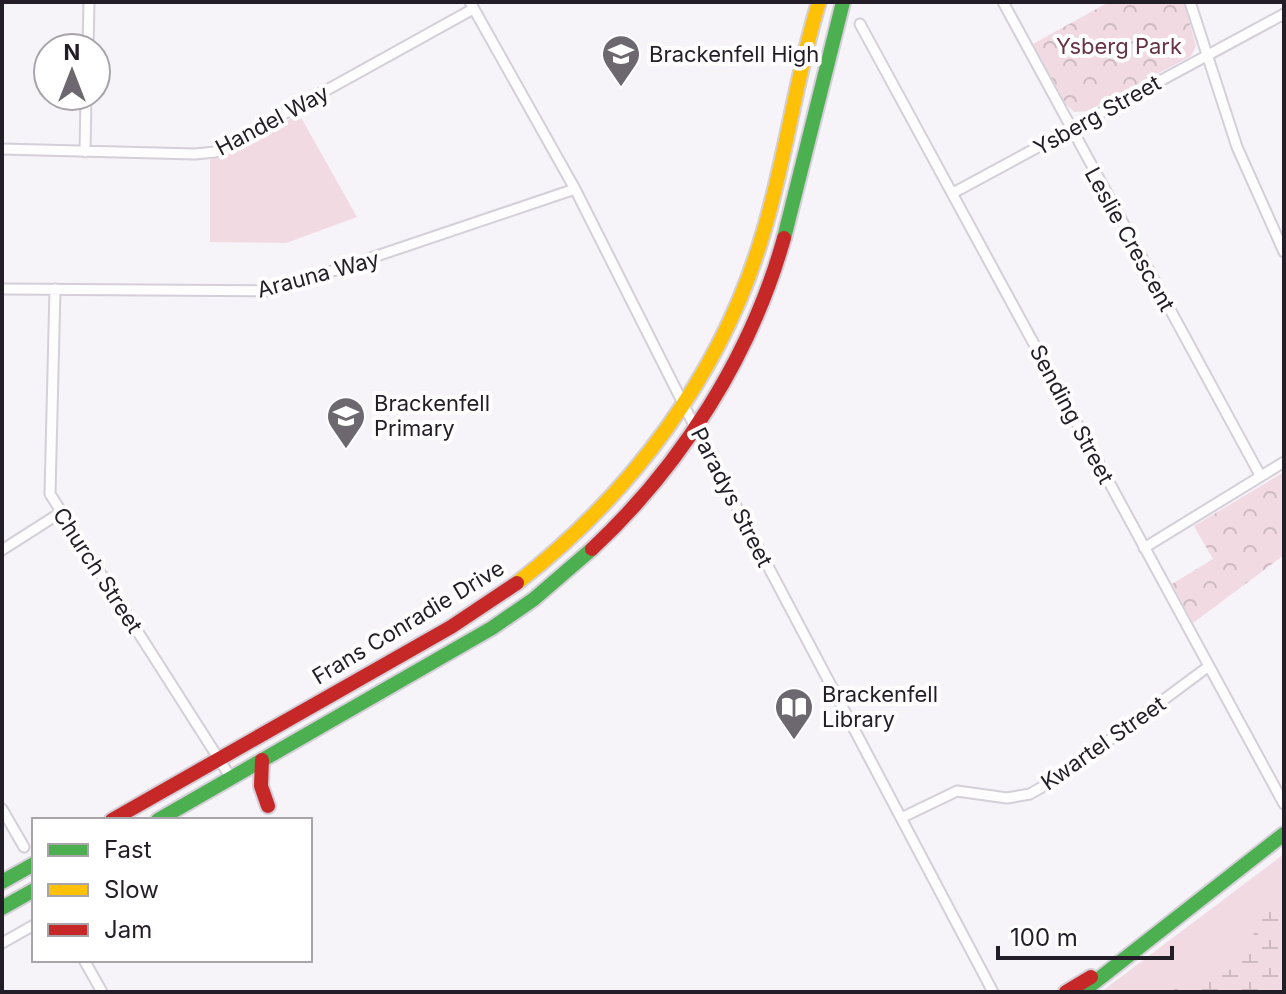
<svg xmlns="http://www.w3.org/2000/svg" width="1286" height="994" font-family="Inter,sans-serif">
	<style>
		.grass { fill: #f1dae2 }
		.wetland { fill: url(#wetland-marsh) }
		.park { fill: url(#park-crowns) }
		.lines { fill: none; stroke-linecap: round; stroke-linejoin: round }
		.street-casing { stroke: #d4cfd8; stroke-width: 13 }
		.fast-casing { stroke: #d4cfd8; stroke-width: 18 }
		.slow-casing { stroke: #d4cfd8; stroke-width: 18 }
		.jam-casing { stroke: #d4cfd8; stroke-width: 18 }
		.street { stroke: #fefdfe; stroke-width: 9 }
		.fast { stroke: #4caf50; stroke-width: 14 }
		.slow { stroke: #ffc107; stroke-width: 14 }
		.jam { stroke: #c62828; stroke-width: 14 }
		.labels { text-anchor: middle; stroke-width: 8; stroke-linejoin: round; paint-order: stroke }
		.park-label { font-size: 22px; fill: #683345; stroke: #fff }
		.poi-label { font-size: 22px; fill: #231d27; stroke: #fff; text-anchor: start }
		.street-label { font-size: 22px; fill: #231d27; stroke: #fff }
	</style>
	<defs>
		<pattern id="wetland-marsh" width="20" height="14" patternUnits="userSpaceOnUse" patternTransform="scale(2)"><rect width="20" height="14" fill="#f1dae2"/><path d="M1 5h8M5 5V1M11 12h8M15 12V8" fill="none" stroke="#cebbc2"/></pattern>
		<pattern id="park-crowns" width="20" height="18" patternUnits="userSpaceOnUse" patternTransform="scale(2)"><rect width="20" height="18" fill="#f1dae2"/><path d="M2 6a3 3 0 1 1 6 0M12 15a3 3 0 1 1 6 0" fill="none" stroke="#cebbc2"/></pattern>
	</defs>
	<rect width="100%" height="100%" fill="#f6f3f9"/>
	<path class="grass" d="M299 114 357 217 286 243 210 242V160Z
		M1284 854V992H1101Z"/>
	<path class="wetland" d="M1284 901V992H1173L1176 984C1205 980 1246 975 1253 938 1255 930 1254 921 1256 912L1267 903Z"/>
	<path class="park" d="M1109 2H1184L1196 46 1191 56 1088 111 1074 112 1066 104 1033 44Z
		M1284 472V555L1193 623 1172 584 1213 559 1194 526Z"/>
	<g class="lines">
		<defs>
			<path id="street" d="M470 2 575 189 705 447 993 992
				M1003 2 1260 475
				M1190 2 1237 147 1284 252
				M860 24 1284 804
				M88 48 89 2
				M2 149 195 154 215 152 473 9
				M85 152 86 96
				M953 193 1284 14
				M2 289 273 291 575 189
				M55 289 50 494 231 778
				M1144 548 1284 462
				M2 550 60 513
				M2 809 24 847
				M901 818 957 791 1007 798 1030 794 1061 776 1209 666
				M2 943 34 925
				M84 960 102 992"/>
			<path id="fast" d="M784 238 843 2
				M158 820 492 628 534 599 592 549
				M2 882 34 864
				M2 908 34 890
				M1082 992 1284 834"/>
			<path id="slow" d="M517 583C630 495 721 375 762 237 786 160 795 79 819 2"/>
			<path id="jam" d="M592 549C681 466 751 356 784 238
				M262 760 261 786 268 806
				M112 820 451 627 517 583
				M1066 992 1091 977"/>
		</defs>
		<use href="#street" class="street-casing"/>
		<use href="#fast" class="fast-casing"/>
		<use href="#slow" class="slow-casing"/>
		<use href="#jam" class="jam-casing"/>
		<use href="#street" class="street"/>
		<use href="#fast" class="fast"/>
		<use href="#slow" class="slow"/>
		<use href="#jam" class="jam"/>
	</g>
	<defs>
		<symbol id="school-pin" viewBox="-11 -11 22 30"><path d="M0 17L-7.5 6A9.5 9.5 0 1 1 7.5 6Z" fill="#6d6870" stroke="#fff"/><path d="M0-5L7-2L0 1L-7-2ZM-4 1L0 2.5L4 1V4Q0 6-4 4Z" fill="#fff"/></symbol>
		<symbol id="library-pin" viewBox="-11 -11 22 30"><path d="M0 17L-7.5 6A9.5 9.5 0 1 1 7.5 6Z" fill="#6d6870" stroke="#fff"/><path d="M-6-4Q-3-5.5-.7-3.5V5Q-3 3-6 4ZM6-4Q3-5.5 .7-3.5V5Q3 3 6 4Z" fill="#fff"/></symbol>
	</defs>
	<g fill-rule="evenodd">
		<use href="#school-pin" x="599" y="32" width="44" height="60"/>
		<use href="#school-pin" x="324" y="394" width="44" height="60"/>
		<use href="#library-pin" x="772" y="685" width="44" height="60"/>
	</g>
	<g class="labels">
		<g class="park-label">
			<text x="1119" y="54">Ysberg Park</text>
		</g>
		<g class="poi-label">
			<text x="649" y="62">Brackenfell High</text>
			<text x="374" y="411">Brackenfell<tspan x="374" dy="25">Primary</tspan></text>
			<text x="822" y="702">Brackenfell<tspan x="822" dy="25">Library</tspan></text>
		</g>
		<g class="street-label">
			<text transform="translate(1097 115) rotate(-29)" y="8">Ysberg Street</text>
			<text transform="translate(272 120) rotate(-28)" y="8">Handel Way</text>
			<text transform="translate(1130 239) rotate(61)" y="8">Leslie Crescent</text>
			<text transform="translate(318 274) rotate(-15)" y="8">Arauna Way</text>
			<text transform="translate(1072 414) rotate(62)" y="8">Sending Street</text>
			<text transform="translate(732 497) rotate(63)" y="8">Paradys Street</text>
			<text transform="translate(98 570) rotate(57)" y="8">Church Street</text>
			<text transform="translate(408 622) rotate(-31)" y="8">Frans Conradie Drive</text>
			<text transform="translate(1103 743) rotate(-35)" y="8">Kwartel Street</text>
		</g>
	</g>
	<rect width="1286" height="994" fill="none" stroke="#231d27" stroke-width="8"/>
	<rect x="32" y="818" width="280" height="144" fill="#ffffff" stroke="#a7a5a9" stroke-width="2"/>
	<rect x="48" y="844" width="40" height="12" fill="#4caf50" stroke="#a7a5a9" stroke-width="2"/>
	<text x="104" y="858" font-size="24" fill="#231d27">Fast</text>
	<rect x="48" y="884" width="40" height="12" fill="#ffc107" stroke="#a7a5a9" stroke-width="2"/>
	<text x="104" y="898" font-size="24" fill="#231d27">Slow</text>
	<rect x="48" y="924" width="40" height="12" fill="#c62828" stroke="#a7a5a9" stroke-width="2"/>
	<text x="104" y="938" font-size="24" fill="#231d27">Jam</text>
	<g transform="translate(72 72)"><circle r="38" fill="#ffffff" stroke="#a7a5a9" stroke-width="2"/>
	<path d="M0-6L14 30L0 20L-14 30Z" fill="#6d6870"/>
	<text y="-12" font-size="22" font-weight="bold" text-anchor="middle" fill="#231d27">N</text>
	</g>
	<path d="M998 946v12h174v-12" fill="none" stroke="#231d27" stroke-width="4"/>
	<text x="1010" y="946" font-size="24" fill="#231d27" stroke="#ffffff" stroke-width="6" paint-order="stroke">100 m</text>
</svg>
